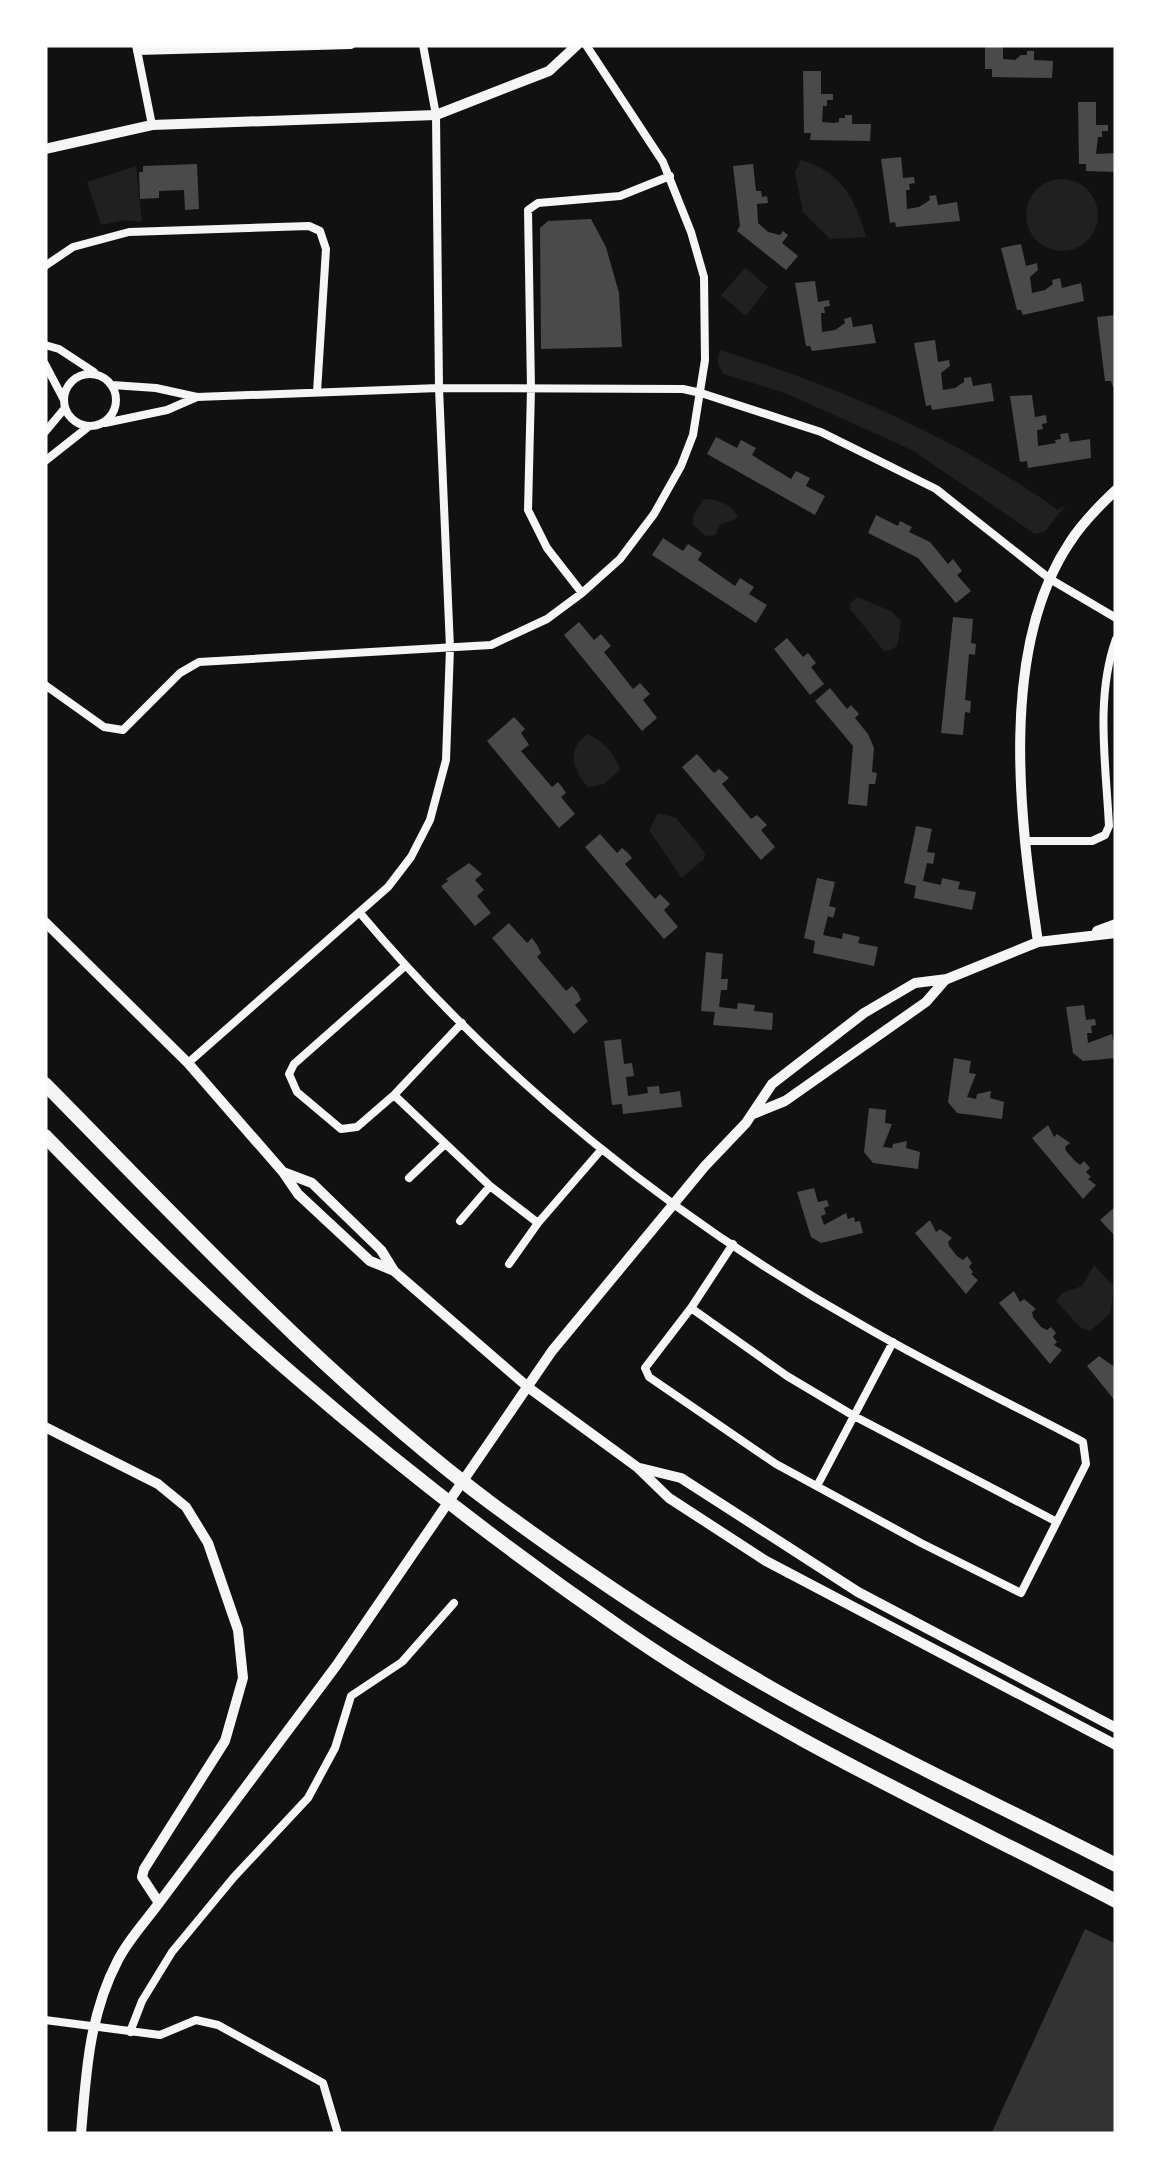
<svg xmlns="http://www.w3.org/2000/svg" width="1161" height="2179" font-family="'IBM Plex Sans',sans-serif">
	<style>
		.green { fill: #202020 }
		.water { fill: #333 }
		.building { fill: #4a4a4a }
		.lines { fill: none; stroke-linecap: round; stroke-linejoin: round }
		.minor { stroke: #f5f5f5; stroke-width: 8 }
		.tertiary { stroke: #f5f5f5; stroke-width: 10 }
		.motorway { stroke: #f5f5f5; stroke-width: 14 }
	</style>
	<rect width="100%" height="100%" fill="#111"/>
	<path class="green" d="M801 160C840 171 856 199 866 237L830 239 803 212 795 172Z
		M136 166 142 222 125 220 101 225 87 182Z
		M1026 215a36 36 0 1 1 72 0a36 36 0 1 1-72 0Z
		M745 268 768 287 746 316 721 295Z
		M720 350C837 386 957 438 1058 510L1066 505 1045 531 1035 534 912 450 785 393 723 374 717 361Z
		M704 499C717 499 734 505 738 518L719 525 716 535 706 536 693 525V515Z
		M857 597 891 611 901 621 898 644 892 650 884 651 850 609V604Z
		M588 734C602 741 617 755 620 770L604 784 588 787C572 769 566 749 588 734Z
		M658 813 676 818 705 853 704 859 682 878 649 830Z
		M1094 1265 1114 1287 1110 1314 1090 1331 1081 1328 1056 1301 1062 1293 1082 1286Z"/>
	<path class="water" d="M1085 1929 1116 1944V2134H991Z"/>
	<path class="building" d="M985 45H1003V59L1015 60 1021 55H1027V51H1034V60L1053 61 1052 78 992 77V69H985Z
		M803 71H821V94H833V100H827V106H823L822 122 834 123 839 122V118H845V115H852V124H871L870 141 810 140 811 133H804Z
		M1078 102H1096V125H1108V131H1102V137H1098L1096 154 1116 153V172L1086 171V164H1079Z
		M901 157 903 178 914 177 915 183 909 184 910 190H906L907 209 919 207 930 200 929 196 936 195 938 205 957 202 960 221 896 227 895 222 890 223 881 159Z
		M197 164 199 209 185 210 184 190 159 191V198L140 199 139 172H143V166Z
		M753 164 756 191H761L762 197 767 196 768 203 757 204 758 223 768 232 780 235 783 231 788 235 782 243 798 256 786 270 737 231 740 226 733 166Z
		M591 219 606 247 619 293 622 347 541 349 540 228 548 221Z
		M1021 244 1026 266 1037 263 1038 270 1030 277 1032 293 1045 290 1053 284 1052 280 1060 278 1062 288 1081 283 1084 301 1023 315 1021 310H1017L1001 248Z
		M815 281 818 302 829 300 830 306 824 307 825 313H821L822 332 835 330 845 323 844 319 851 317 853 327 872 324 876 343 812 351 810 346H806L795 283Z
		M1116 315V387H1113L1111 381H1105L1097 317Z
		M935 340 938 362 949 360 950 366 941 373 943 390 955 388 964 382V378L971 377 973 386 991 383 994 401 932 410 931 405 926 406 914 343Z
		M1032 395 1035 417 1046 415 1047 423 1042 424 1043 429 1037 430 1038 446 1056 443 1055 440 1061 439 1060 434 1068 433 1070 442 1090 439 1091 458 1028 468 1027 461 1020 462 1010 396Z
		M716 437 737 448 741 440 756 448 752 455 791 479 796 471 810 478 806 486 825 496 815 515 707 454Z
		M876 515 898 526 900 521 912 527 909 532 930 542 948 564 953 559 962 571 957 575 971 591 956 603 918 558 868 533Z
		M663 538 683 551 688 544 702 553 698 560 735 586 740 578 754 587 749 594 767 605 756 623 652 555Z
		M953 617 973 619 971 643 976 644 975 655 969 654 965 700 971 701 970 713 965 712 963 735 941 733Z
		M579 622 594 640 601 634 611 646 604 652 633 689 640 683 650 694 643 700 657 718 642 731 564 635Z
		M787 638 803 657 808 653 816 663 811 667 824 684 810 695 774 649Z
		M830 688 847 709 851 705 859 714 855 718 868 734 874 748 872 772 877 773 875 784H869L867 806 848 804 853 746 815 701Z
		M514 717 525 729 521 733 529 745 521 751 552 787 558 782 562 787 566 793 561 797 575 814 559 828 487 741Z
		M697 754 714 773 719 769 729 778 722 784 751 819 757 815 767 825 761 830 775 847 761 860 682 767Z
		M916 826 932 829 927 852 935 853 933 864 927 863 923 881 941 885 942 878 960 882 958 889 976 892 972 910 914 898 916 886 904 883Z
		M600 834 617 853 622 848 628 853 632 858 625 864 655 899 660 894 670 904 664 910 678 927 664 939 585 847Z
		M469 863 482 874 475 880 484 890 477 896 491 913 475 926 441 886 448 881 446 879Z
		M817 878 835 882 829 906 836 908 833 918 828 916 823 935 842 939 843 933 860 937 858 943 878 947 874 966 813 953 815 941 804 938Z
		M509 923 527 943 532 938 537 945 541 953 537 957 566 991 572 986 578 993 581 1000 575 1005 588 1021 574 1034 492 938Z
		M706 952 723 954 721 979H728L727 990H721L719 1007 737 1009 738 1003 755 1005 754 1011 773 1013 772 1030 713 1025 715 1012 701 1011Z
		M1084 1005 1086 1020 1095 1019 1096 1025 1091 1026 1092 1033H1087L1088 1043 1112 1034 1113 1040H1116V1058L1083 1061 1073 1053 1066 1007Z
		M621 1039 624 1064 632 1063 634 1076 626 1077 628 1096 648 1093 647 1087 659 1086 660 1094 680 1091 682 1107 623 1114 622 1104 612 1105 604 1041Z
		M954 1058 971 1061 969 1073 976 1074 967 1097 976 1099 977 1094 991 1091 990 1098 1004 1102 1002 1119 957 1113 948 1102Z
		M869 1108 886 1110 885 1123 892 1124 883 1147 892 1148 893 1144 907 1141 906 1148 920 1152 918 1169 873 1163 864 1152Z
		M1048 1125 1054 1137 1057 1134 1070 1143 1065 1147 1066 1151 1075 1161 1080 1165 1084 1161 1090 1168 1086 1172 1091 1177 1088 1179 1096 1185 1083 1199 1032 1138Z
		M814 1188 818 1202 827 1200 829 1206 824 1208 826 1214 821 1216 824 1225 846 1213 848 1219 854 1217 855 1222 860 1221 863 1233 821 1243 811 1237 797 1192Z
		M1116 1206V1237L1100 1220Z
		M930 1220 936 1232 940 1229 952 1238 948 1242 949 1246 957 1256 963 1260 967 1256 972 1263 969 1267 973 1272 971 1274 978 1280 966 1294 915 1233Z
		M1014 1291 1020 1302 1024 1299 1036 1309 1032 1312 1033 1317 1041 1327 1047 1330 1051 1327 1056 1333 1053 1337 1057 1342 1054 1345 1062 1350 1050 1364 999 1303Z
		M1099 1356 1116 1368V1402L1087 1366Z"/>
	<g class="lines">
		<path class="minor" d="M136 45 152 125
			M137 51 351 45
			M45 266 73 247 129 232 309 226 320 231 326 249 317 392
			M45 345 59 349 94 372
			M45 364 64 400
			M64 400a26 26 0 1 1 52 0a26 26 0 1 1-52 0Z
			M112 385 156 388 197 397 439 388 683 389 701 393 821 432 936 489 1050 579 1116 618
			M105 423 167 410 197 397
			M45 432 65 408
			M45 461 88 427
			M582 593 547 548 528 510 531 389 528 210 538 203 620 196 670 176
			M45 685 104 727 123 730 180 673 199 662 491 645 547 619 582 593 620 559 654 514 681 466 693 435 705 360 704 277 691 232 663 162 586 45
			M1024 841H1092L1105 835 1109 826C1106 765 1095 697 1116 639
			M360 913C499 1079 673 1219 862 1325 934 1367 1009 1403 1083 1442L1086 1464 1021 1593 921 1543 776 1464 649 1377 645 1368 691 1308 733 1244
			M405 966 294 1064 289 1074 297 1092 341 1129 357 1127 394 1095 462 1023
			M188 1063 388 887 411 857 430 820 446 760 450 648 439 388 436 115 423 45
			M394 1095 490 1186 538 1223
			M409 1178 445 1144
			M460 1221 490 1186
			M509 1264 538 1223 601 1150
			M691 1308 787 1376 854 1416 1057 1522
			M817 1486 893 1342
			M45 2020 160 2035 196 2020 218 2025 323 2083 338 2134
			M130 2032 142 2001 172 1952 234 1877 308 1798 335 1748 351 1696 402 1662 454 1603"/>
		<path class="tertiary" d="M45 149 152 125 436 115 549 71 577 45
			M45 922 188 1063 283 1172 298 1194 370 1261 392 1270
			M1097 931 1116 924
			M1038 942C1020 821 998 649 1070 542 1082 523 1100 505 1116 490
			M753 1114 785 1101 926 1002 946 979
			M283 1172 312 1183 381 1250 394 1271 529 1388 637 1467 669 1498 766 1561 1116 1745
			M45 1427 158 1484 186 1507 208 1543 238 1630 243 1678 225 1741 144 1869 142 1877 159 1903C145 1922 128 1940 118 1960 89 2015 86 2073 81 2134
			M640 1468 681 1478 858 1592 1116 1728
			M159 1903 336 1666 552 1351 705 1166 746 1123 772 1084 864 1013 915 983 947 979 1038 942 1116 933"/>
		<path class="motorway" d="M45 1084C189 1230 331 1384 496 1507 589 1575 687 1641 787 1697 894 1757 1007 1809 1116 1865
			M45 1136C126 1219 208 1302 296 1377 399 1466 508 1550 619 1627 772 1734 951 1815 1116 1901"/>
	</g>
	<rect width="1161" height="2179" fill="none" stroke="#ffffff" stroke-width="95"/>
</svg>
